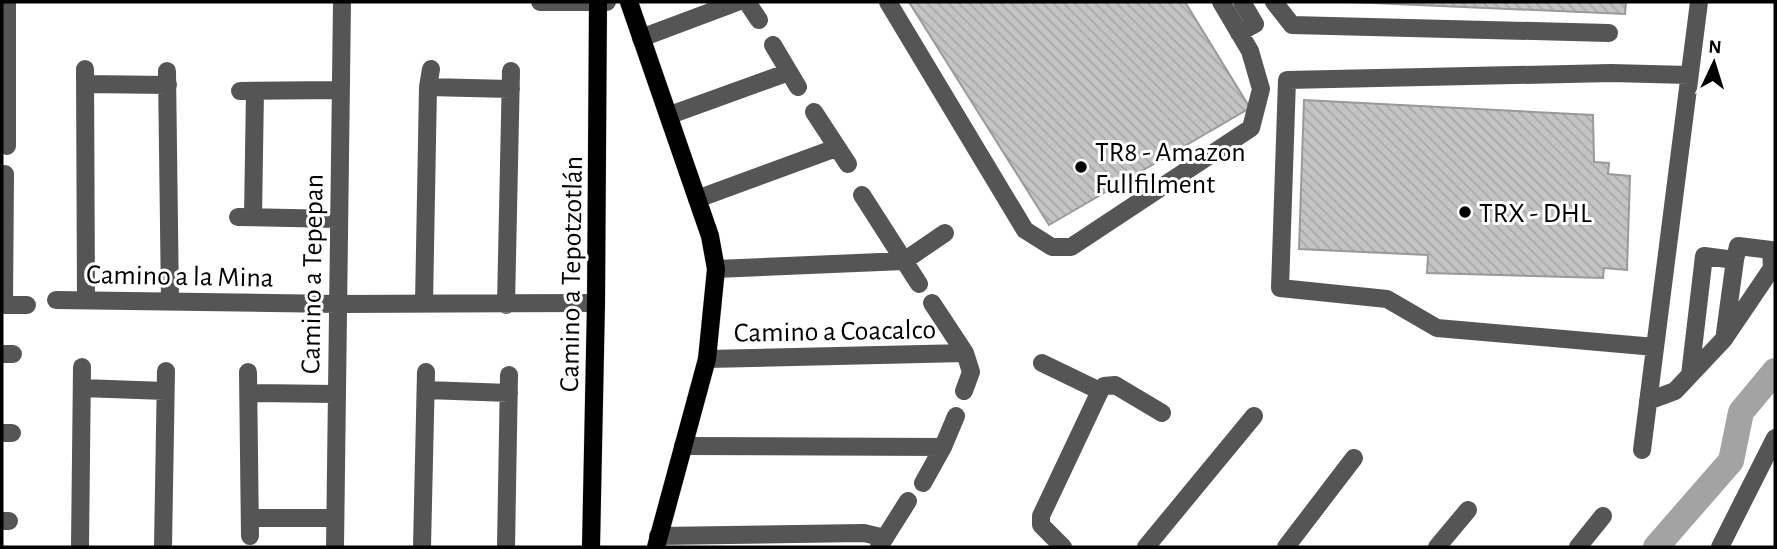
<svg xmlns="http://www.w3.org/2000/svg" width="1777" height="549" font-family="'Alegreya Sans',sans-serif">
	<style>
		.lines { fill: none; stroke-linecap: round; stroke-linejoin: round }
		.river { stroke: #a3a3a3; stroke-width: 26 }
		.building { fill: url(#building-back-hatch); stroke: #999; stroke-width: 2 }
		.major-casing { stroke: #dbdbdb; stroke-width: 19 }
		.minor { stroke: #555; stroke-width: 18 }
		.major { stroke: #000; stroke-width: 18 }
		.poi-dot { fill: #000; stroke: #fff; stroke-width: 2.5 }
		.labels { text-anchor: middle; stroke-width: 6; stroke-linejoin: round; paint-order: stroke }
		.poi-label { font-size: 28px; fill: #000; stroke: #fff; text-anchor: start }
		.street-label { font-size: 28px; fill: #000; stroke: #fff }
	</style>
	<defs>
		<pattern id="building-back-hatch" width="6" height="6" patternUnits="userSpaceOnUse" patternTransform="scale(1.75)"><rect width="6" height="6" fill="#c4c4c4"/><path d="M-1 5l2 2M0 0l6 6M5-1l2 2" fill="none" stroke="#a7a7a7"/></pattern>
	</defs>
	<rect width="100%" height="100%" fill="#fff"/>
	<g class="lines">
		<path class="river" d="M1656 547 1731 461 1741 412 1775 371"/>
	</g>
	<path class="building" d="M909 2H1185L1250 108 1049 225Z
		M1349 2H1626L1625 14Z
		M1304 100 1593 115 1594 162 1609 163 1608 174 1630 176 1627 270 1604 268 1603 278 1427 273 1428 255 1299 249Z"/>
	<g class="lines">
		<defs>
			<path id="major" d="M629 2 710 236 716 269 707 359 656 547
				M591 547 596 303 598 2"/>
		</defs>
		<use href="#major" class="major-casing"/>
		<path class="minor" d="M540 2H607
			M747 2 759 20
			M888 2 1025 230 1052 247H1071L1251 128 1261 89 1250 51 1221 2
			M1274 2 1292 25 1609 33
			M1239 33 1255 24 1242 2
			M641 38 737 2
			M773 45 798 87
			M85 69 86 300
			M167 71 170 302
			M85 84 168 85
			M428 87 511 89
			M240 91 340 90
			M814 112 848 164
			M670 115 789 72
			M7 146V2
			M862 195 919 284
			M697 199 836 148
			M238 217 338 219
			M253 217 255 91
			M716 269 904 261 945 233
			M56 300 338 304 596 303
			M932 303 965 353 971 372 964 391
			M424 304 428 87 431 69
			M2 305H27
			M4 305 5 174
			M506 305 511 71
			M1725 333 1735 260
			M1655 347 1437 328 1387 299 1280 288 1287 80 1611 73 1689 75
			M2 354H13
			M707 359 965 353
			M1042 363 1100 391
			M248 372 250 536
			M82 388 165 391
			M427 390 509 393
			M249 393 336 394
			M1648 401 1675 391 1724 339 1772 268 1771 250 1738 246 1735 260 1704 256 1690 375
			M2 433H12
			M683 446 943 447
			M1642 450 1699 2
			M923 483 943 447 956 416
			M250 518H335
			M2 521H9
			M658 536 864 533 885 538
			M80 547 82 367
			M163 547 166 371
			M335 547 342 2
			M422 547 426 372
			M506 547 509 375
			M879 547 908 501
			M1063 547 1041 525V516L1100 391 1104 386 1115 385 1162 413
			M1146 547 1254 416
			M1286 547 1354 458
			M1437 547 1468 510
			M1578 547 1603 516
			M1720 547 1775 438"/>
		<use href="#major" class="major"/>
	</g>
	<g class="poi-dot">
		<circle cx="1081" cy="167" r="7"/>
		<circle cx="1465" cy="212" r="7"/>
	</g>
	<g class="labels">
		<g class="poi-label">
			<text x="1095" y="161">TR8 - Amazon<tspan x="1095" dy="32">Fullfilment</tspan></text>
			<text x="1479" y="222">TRX - DHL</text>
		</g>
		<g class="street-label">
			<text transform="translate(311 274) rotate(-89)" y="10">Camino a Tepepan</text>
			<text transform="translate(570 274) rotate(-89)" y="10">Camino a Tepotzotlán</text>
			<text transform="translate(180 275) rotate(1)" y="10">Camino a la Mina</text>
			<text transform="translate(835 330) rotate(-1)" y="10">Camino a Coacalco</text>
		</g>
	</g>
	<rect width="1777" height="549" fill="none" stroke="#000000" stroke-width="7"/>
	<g transform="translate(1714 63) rotate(4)" stroke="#ffffff" stroke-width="5" paint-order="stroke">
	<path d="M0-5L12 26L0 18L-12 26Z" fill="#000000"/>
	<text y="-10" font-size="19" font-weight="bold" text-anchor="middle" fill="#000000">N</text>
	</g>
</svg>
